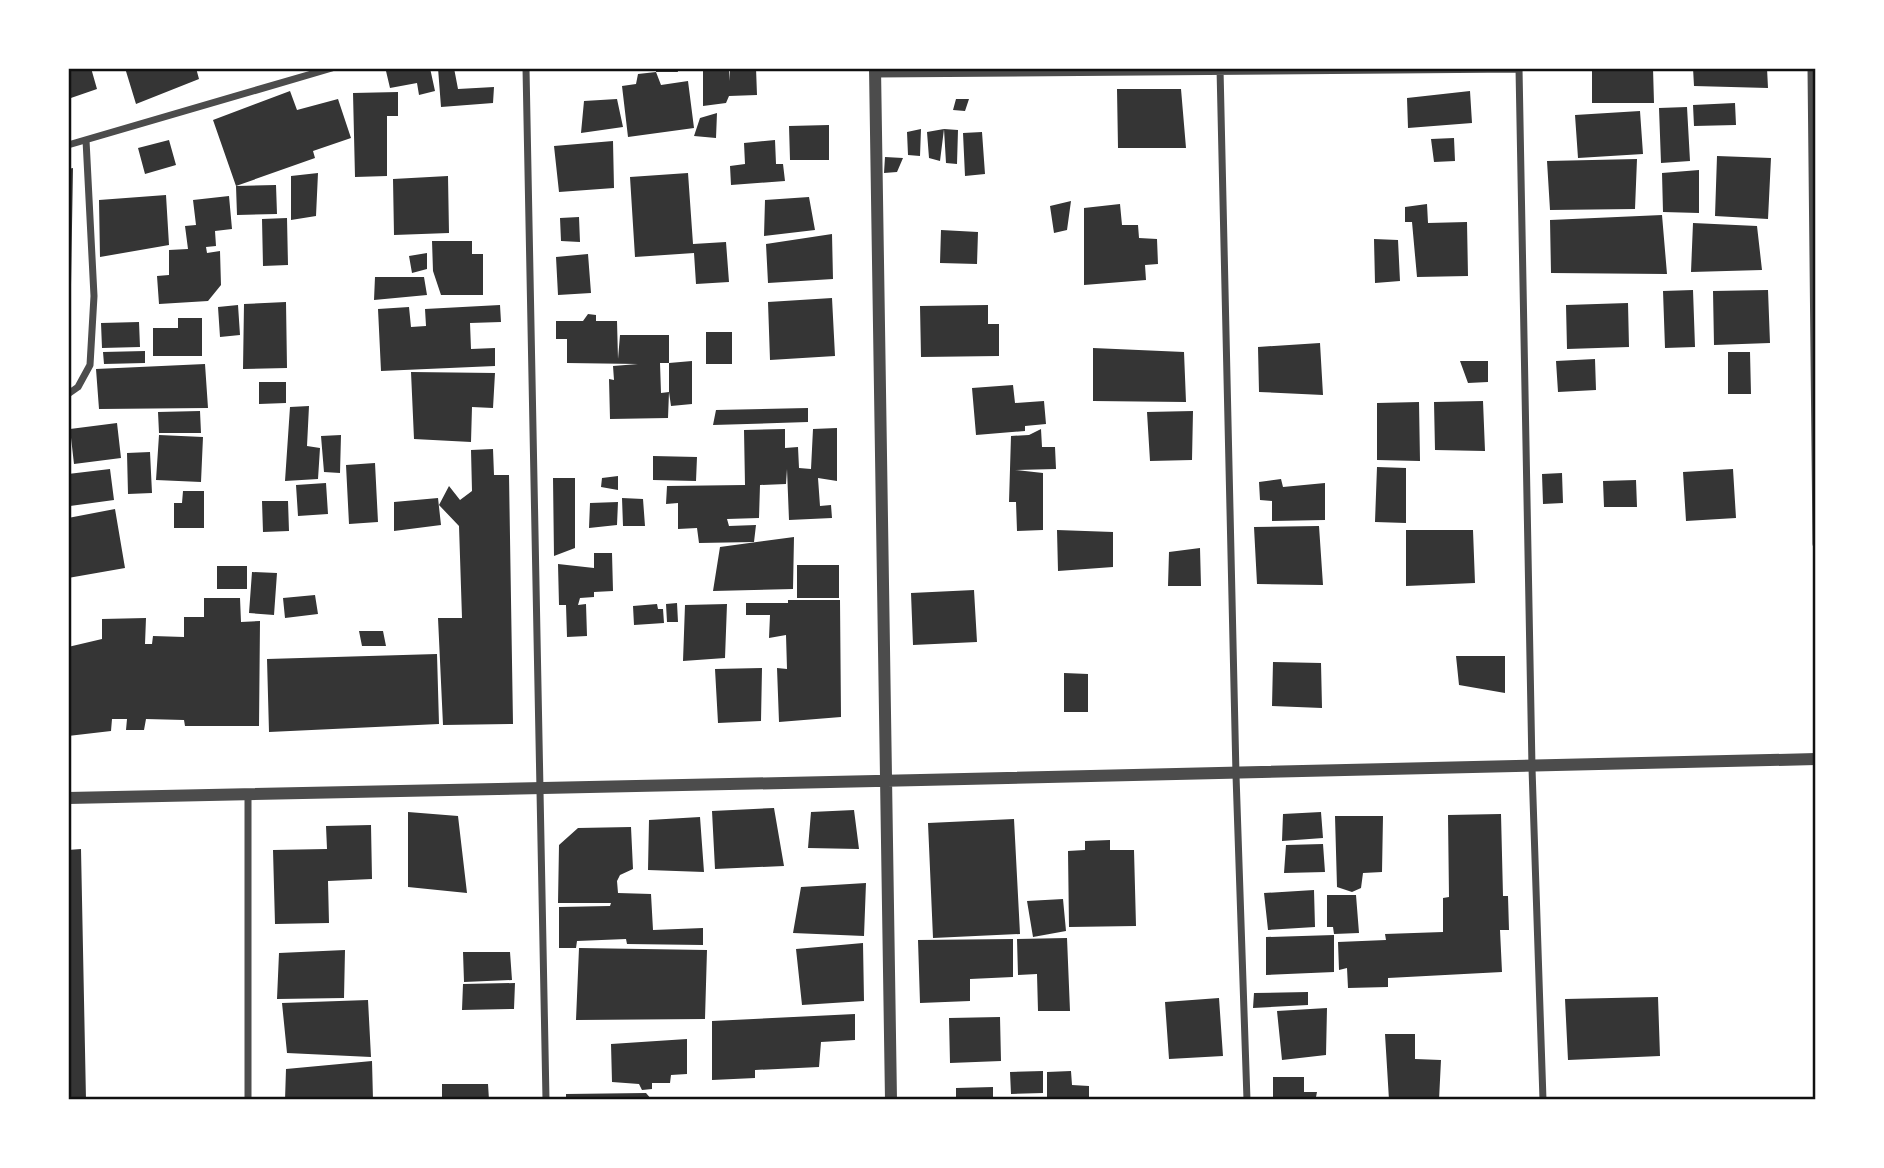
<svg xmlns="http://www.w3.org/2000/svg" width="1884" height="1168" font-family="'Roboto Condensed',sans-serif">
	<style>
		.building { fill: #353535 }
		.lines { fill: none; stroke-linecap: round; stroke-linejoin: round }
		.minor { stroke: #4c4c4c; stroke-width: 7 }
		.tertiary { stroke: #4c4c4c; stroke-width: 12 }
		.neatline { fill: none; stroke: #111; stroke-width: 2.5 }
	</style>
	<rect width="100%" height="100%" fill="#fff"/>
	<path class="building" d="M68 68H91L97 89 68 99Z
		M125 68H196L199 79 136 104Z
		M399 68H430L435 91 419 95 417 83 390 88 386 71Z
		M438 68H454L458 89 494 87 493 103 441 107Z
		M656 68H677L678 72H656Z
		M703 68H729L730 81V68H756L757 95 729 96 726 103 703 106Z
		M1592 68H1653L1654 103H1592Z
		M1693 68H1767L1768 88 1694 86Z
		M656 72 661 85 688 81 694 128 628 137 622 86 636 84 638 74Z
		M1117 89H1181L1186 148H1118Z
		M290 91 297 110 338 99 351 138 313 151 315 158 236 186 213 120Z
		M1470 91 1472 123 1408 128 1407 98Z
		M398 92V116H387V176L355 177 353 93Z
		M617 99 623 127 581 133 584 101Z
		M956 99H969L965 111 953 110Z
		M1735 103 1736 125 1694 126 1693 105Z
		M1687 107 1690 161 1661 163 1659 108Z
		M1640 111 1643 154 1578 158 1575 115Z
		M717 113 716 138 694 136 700 118Z
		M829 125V160H790L789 126Z
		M921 129 920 156 908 155 907 132Z
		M944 129 940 161 929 158 927 132 944 129 958 130 957 164 946 163Z
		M982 132 985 174 965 176 963 133Z
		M1454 138 1455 161 1434 162 1431 139Z
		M169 140 176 165 145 174 138 148Z
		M775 140 776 164H783L785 181 731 185 730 166 745 164 744 143Z
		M613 141 614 188 559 192 554 146Z
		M1717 156 1771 158 1768 219 1715 216Z
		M885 157 903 158 897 172 884 173Z
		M1637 159 1635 209 1550 210 1547 161Z
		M73 168 71 285H68V169Z
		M1699 170V213L1663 212 1662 173Z
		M318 173 316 216 291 220V176Z
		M688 173 693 244 726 242 729 282 696 284 694 253 635 257 630 177Z
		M448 176 449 233 394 235 393 179Z
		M276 185 277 214 237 215 236 186Z
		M166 195 169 245 100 257 99 200Z
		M229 196 232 229 215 231 216 246 206 247 207 253 220 251 221 285 208 301 159 304 157 276 169 275V250L188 249 185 226 196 225 193 200Z
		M809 197 815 230 764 236 765 200Z
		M1071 201 1067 230 1054 233 1050 206Z
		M1120 204 1122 225H1138L1139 238 1157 239 1158 264 1145 265 1146 280 1084 285V208Z
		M1427 204 1428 223 1467 222 1468 276 1417 277 1412 222H1405V207Z
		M1662 215 1667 274 1551 273 1550 220Z
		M579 217 580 242 561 241 560 218Z
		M287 218 288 265 263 266 262 219Z
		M1693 223 1757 226 1762 270 1691 272Z
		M941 230 978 232 977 264 940 263Z
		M832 234 833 279 768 283 766 244Z
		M1374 239 1398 240 1400 281 1375 283Z
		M432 241H472V254H483V295H441L433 271Z
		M427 253V269L412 273 409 256Z
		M588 254 591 293 558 295 556 257Z
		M375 277H424L427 295 374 300Z
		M1693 290 1695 347 1665 348 1663 291Z
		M1768 290 1770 343 1714 345 1713 291Z
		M832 298 835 356 770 360 768 302Z
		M286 302 287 368 243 369 244 304Z
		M1628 303 1629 347 1567 349 1566 305Z
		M238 305 240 335 220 337 218 307Z
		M500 305 501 322 470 323 471 349 495 348V366L381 371 378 309 409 307 411 327 426 326 425 309Z
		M988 305V324H999V356L921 357 920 306Z
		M588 314 596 315V321H617L618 359 620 335H669V363H660L661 393 669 392V363L692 361V404L671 406 669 392 668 418 610 419 609 379 614 380 613 366 638 364 567 363V339H556V321H583Z
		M178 318H202V356H153V328H178Z
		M139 322 140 347 102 348 101 323Z
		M706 332H732V364H706Z
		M1320 343 1323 395 1259 392 1258 347Z
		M1093 348 1184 352 1186 402 1093 401Z
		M145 351V363L104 364 103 352Z
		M1728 352H1750L1751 394H1728Z
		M1595 359 1596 390 1558 392 1556 361Z
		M1460 361H1488V382L1468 383Z
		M205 364 208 408 99 409 96 369Z
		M411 372 495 373 493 408 472 407 471 442 414 439Z
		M259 382H286V403L259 404Z
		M1013 385 1015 403 1044 401 1046 424 1025 426V431L976 435 972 388Z
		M1483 401 1485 451 1435 450 1434 402Z
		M1419 402 1420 461 1377 460V403Z
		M309 406 307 446 320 448 318 479 285 481 290 407Z
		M808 408V422L713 425 716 410Z
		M200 411 201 433H159L158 412Z
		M1193 411 1192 460 1150 461 1147 412Z
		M117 423 121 458 74 464 70 429Z
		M837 428V481L818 478 820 506 831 505 832 518 789 520 787 469 786 484 760 485 759 518 727 519 729 526 756 525 754 542 699 543 697 528 678 529V503L666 504 667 486 745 485 744 430 785 429V448L798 447 799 468 811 469 813 429Z
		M1041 429 1042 447H1055L1056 469 1015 470 1043 473V530L1017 531 1016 502H1009L1011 436 1029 435Z
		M159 435 203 437 201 482 156 480Z
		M341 435 340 473 324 472 321 436Z
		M493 449 494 475H509L513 724 443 725 438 618H462L459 526 439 505 449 486 460 500 472 491 471 450Z
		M150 452 152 493 128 494 127 453Z
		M653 456 697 457 696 481 653 480Z
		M375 463 378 522 349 524 346 465Z
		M1377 467 1406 468V523L1375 522Z
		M110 469 114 500 70 506 68 474Z
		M1733 469 1736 518 1686 521 1683 472Z
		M1562 473 1563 503 1543 504 1542 474Z
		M618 476V490L601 487 602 478Z
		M553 478H575V548L554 556Z
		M1281 479 1283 487 1325 483V520L1272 521V501L1260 500 1259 482Z
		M1636 480 1637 507H1604L1603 481Z
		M326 483 328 514 298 516 296 485Z
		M183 491H204V528H174V503H182Z
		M438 498 441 525 394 531V502Z
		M622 498 643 499 645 526H623Z
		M262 501H288L289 531 263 532Z
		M618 502 617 525 589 528 590 503Z
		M115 509 125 568 68 578V518Z
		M1319 526 1323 585 1257 584 1254 527Z
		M1057 530 1113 532V567L1058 571Z
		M1406 530H1473L1475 583 1406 586Z
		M794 537 793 589 713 591 720 547Z
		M1200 548 1201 586H1168L1169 552Z
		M594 553H612L613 591 594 592V597L580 598 578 605 586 604 587 636 567 637 566 605H559L558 564 594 568Z
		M797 565H839V598H797Z
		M217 566H247V589H217Z
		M252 572 277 573 274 615 249 613Z
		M974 590 977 642 913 645 911 593Z
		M315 595 318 614 285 618 283 598Z
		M204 598H240L241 622 260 621 259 726H185L184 720 146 719 144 730H126L127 719H112L111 731 68 736V647L102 639V619L146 618 145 644H152L153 636 184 637V617H204Z
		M788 600H840L841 717 779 722 777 668 787 669 786 635 769 638 770 615H746V603H788Z
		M677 603 678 622H667L666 604Z
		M657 604 658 609H663L664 623 634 625 633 606Z
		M727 604 725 658 683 661 685 605Z
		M359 631H383L386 646H362Z
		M437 654 439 724 269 732 267 659Z
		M1456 656H1505V693L1459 685Z
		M1273 662 1321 663 1322 708 1272 706Z
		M762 668 761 721 718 723 715 669Z
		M1064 673 1088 674V712H1064Z
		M774 808 784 866 715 869 712 811Z
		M854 810 859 849 808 848 811 812Z
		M408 812 458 816 467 893 408 887Z
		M1321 812 1323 838 1282 841 1283 814Z
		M1501 814 1503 896H1508L1509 930H1500L1502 972 1388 978V987L1348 988 1347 968 1339 970 1338 942 1386 940 1385 934 1443 932V898L1449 897 1448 815Z
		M1335 816H1383L1382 872 1363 873 1361 888 1352 892 1337 887Z
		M700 817 704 872 648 870 649 820Z
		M1014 819 1020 934 933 938 928 823Z
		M371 825 372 879 328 881 329 923 275 924 273 850 327 849 326 826Z
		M631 827 633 869 620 875 617 881 618 893 651 894 653 930 703 928V945L627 944 626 939 577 941 576 948H559V907L610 906 611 903H558L559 845 578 828Z
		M1110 840V850H1134L1136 926 1069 927 1068 851 1085 850V841Z
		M1323 844 1325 872 1284 873 1286 845Z
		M81 849 86 1100H68V850Z
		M866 883 864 936 793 933 801 887Z
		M1314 890 1315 927 1268 930 1264 893Z
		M1327 895H1356L1359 933 1334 934 1333 927H1327Z
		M1063 899 1066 931 1033 937 1027 901Z
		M1334 935V972L1266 975V937Z
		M1067 938 1070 1011H1038L1037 974 1018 975 1017 939Z
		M1013 939V977L970 979V1001L920 1003 918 940Z
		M863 943 864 1001 802 1005 796 949Z
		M579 948 707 950 705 1019 576 1020Z
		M345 950 344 998 277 999 279 953Z
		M463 952H510L512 980 464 982Z
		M515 983 514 1009 462 1010 463 984Z
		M1308 992V1005L1253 1008 1254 993Z
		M1658 997 1660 1056 1568 1060 1565 999Z
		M1219 998 1223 1056 1169 1059 1165 1002Z
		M368 1000 371 1057 287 1053 282 1003Z
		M1327 1008 1326 1055 1282 1060 1277 1011Z
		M855 1014V1040L821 1042 819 1067 755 1070V1078L712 1080V1021Z
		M1000 1017 1001 1061 950 1063 949 1018Z
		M1385 1034H1415V1059L1441 1060 1439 1100H1389Z
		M687 1039V1074L671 1075 670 1083H652V1089L642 1090 639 1084 612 1082 611 1044Z
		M372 1061 373 1100H285L286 1069Z
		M1043 1071V1093L1011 1094 1010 1072Z
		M1071 1071 1072 1085 1089 1086V1100H1047V1072Z
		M1273 1077H1304V1092H1317L1316 1097H1335V1100H1273Z
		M442 1084H488L489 1100H442Z
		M993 1087V1100H956V1088Z
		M646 1093 652 1100H566V1094Z"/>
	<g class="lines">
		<path class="minor" d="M526 68 546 1100
			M1220 68 1236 775 1247 1100
			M1519 68 1532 768 1543 1100
			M1811 68 1816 544
			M875 74 1519 69
			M68 145 332 68
			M68 394 78 387 90 365 94 296 86 140
			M248 1100V793"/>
		<path class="tertiary" d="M875 68 891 1100
			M68 798C651 783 1233 777 1816 759"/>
	</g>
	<rect width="1884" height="1168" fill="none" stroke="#ffffff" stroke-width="140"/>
	<rect x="70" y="70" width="1744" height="1028" class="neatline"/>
</svg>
